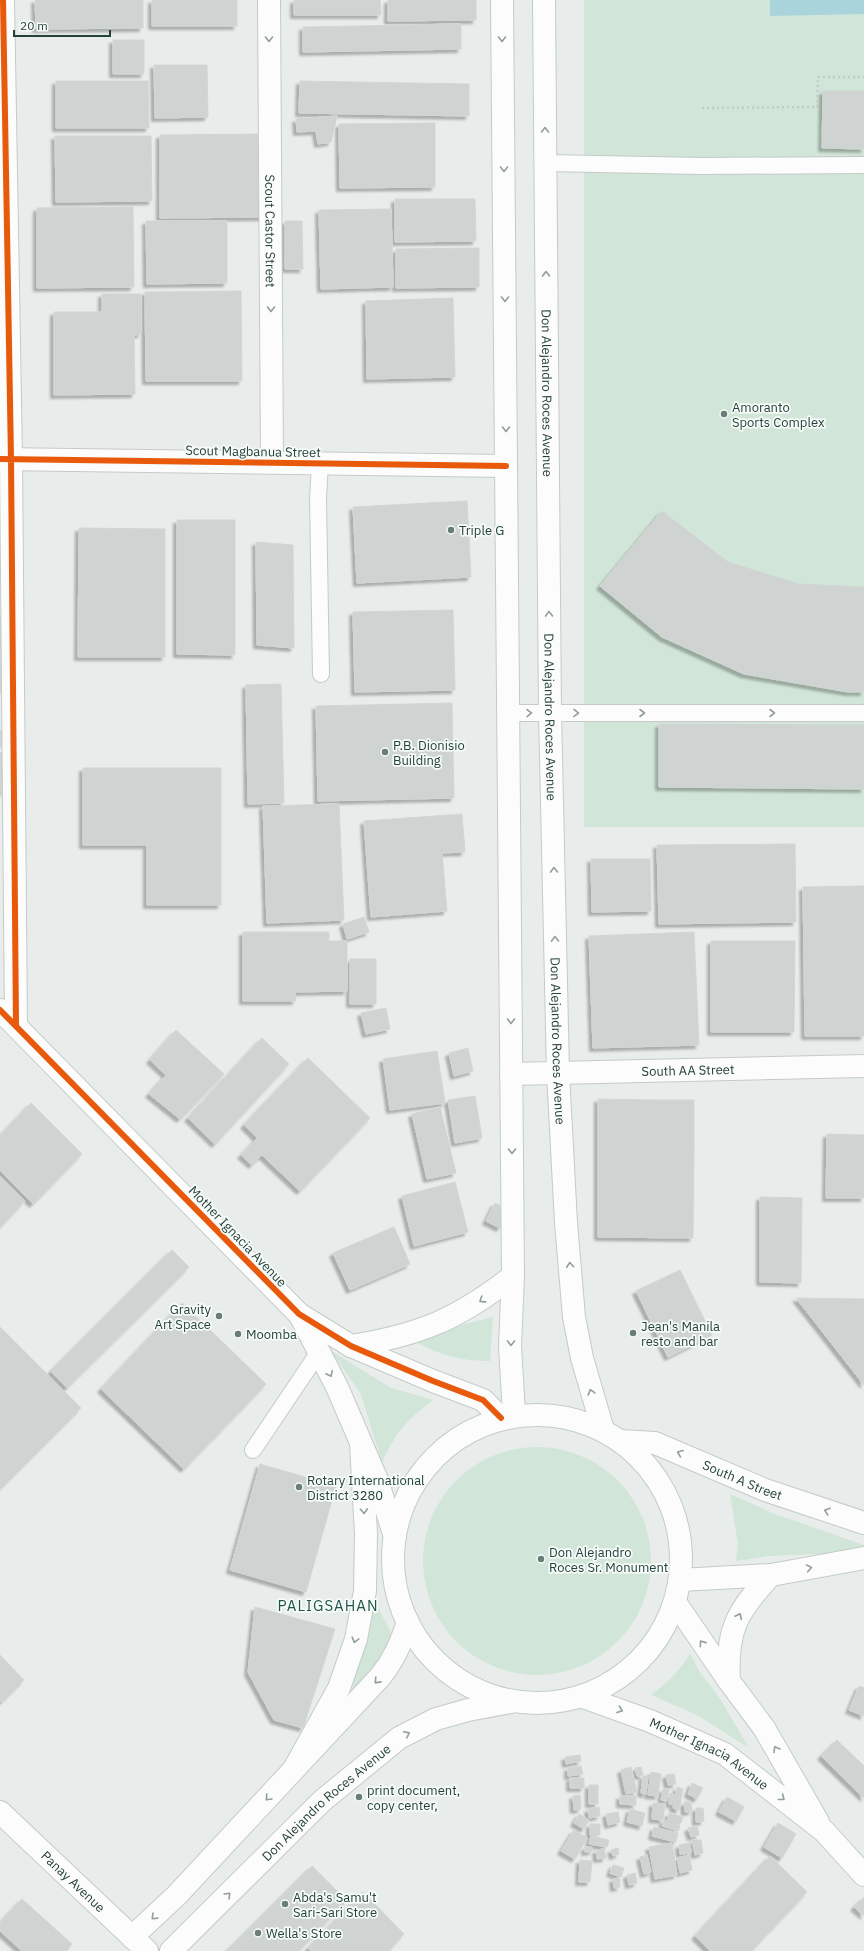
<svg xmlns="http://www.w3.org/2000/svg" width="864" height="1951" font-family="'IBM Plex Sans',sans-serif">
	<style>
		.green { fill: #d1e6d8 }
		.water { fill: #a9d4db }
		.building { fill: #cfd4d2; stroke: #d1d6d4; filter: url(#shadow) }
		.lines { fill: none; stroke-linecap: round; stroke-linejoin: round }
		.lane-casing { stroke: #c5cac8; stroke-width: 18 }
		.street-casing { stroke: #c5cac8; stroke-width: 24 }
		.secondary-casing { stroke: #c3cbc8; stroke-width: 24 }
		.path { stroke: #c3ccca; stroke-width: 2.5; stroke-dasharray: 2 3; stroke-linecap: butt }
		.lane { stroke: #fcfcfc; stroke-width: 16 }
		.street { stroke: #fcfcfc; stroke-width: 22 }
		.secondary { stroke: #fcfcfc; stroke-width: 22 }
		.cycleway-casing { stroke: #f7fbf9; stroke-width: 8 }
		.cycleway { stroke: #e8590c; stroke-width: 6 }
		.oneway { stroke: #909f9b }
		.poi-dot { fill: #697e78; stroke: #f7fbf9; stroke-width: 1.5 }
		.labels { text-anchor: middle; stroke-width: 3.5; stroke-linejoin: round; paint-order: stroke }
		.street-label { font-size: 13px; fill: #24423a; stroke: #f7fbf9 }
		.poi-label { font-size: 13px; fill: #24423a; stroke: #f7fbf9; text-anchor: start }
		.quarter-label { font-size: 15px; letter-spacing: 1px; fill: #1f5548; stroke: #f7fbf9 }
	</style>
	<defs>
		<filter id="shadow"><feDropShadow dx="-3.5" dy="3.5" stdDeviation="1" flood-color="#0004"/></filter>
	</defs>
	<rect width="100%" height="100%" fill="#e8edeb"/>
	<path class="green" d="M584 0H864V827H584Z
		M493 1317 490 1361C459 1361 435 1354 409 1338Z
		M330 1350 391 1388 434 1400C407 1419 395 1433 382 1463L361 1394Z
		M423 1561a114 114 0 1 1 228 0a114 114 0 1 1-228 0Z
		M730 1494 775 1514 864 1545V1552L770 1556 736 1561 738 1544Z
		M376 1603 392 1635 376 1665 351 1694Z
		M690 1653 699 1671 719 1697 749 1748 697 1715 651 1695C667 1683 680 1671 690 1653Z"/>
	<path class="water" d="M770 0H864V14L770 16Z"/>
	<path class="building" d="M35 0H143V28L36 29Z
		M152 0H237V26H152Z
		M294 0H380L381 15H294Z
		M388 0H476V20L388 21Z
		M461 24V49L303 52V27Z
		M113 40H144V74H113Z
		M154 65H207L208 117 155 118Z
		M56 81H148L149 128H56Z
		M300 81 469 84V116L299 113Z
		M823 91H864V149L822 148Z
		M337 116 331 142 318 144 316 131 297 132 296 119Z
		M435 123V187L340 188 339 124Z
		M264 134 265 217 160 218V135Z
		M55 136H151L152 201 56 202Z
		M395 199H475L476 241 395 242Z
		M133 207 134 287 37 288V208Z
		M391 209 393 287 321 289 319 210Z
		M146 221H227V283L147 284Z
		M285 221H302L303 269H285Z
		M479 248V287L396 288V249Z
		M241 291 242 381H146L145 292Z
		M102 294H141V334L134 335 135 394 54 395V312H102Z
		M453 298 455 377 367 379 366 301Z
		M467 501 471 577 357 583 353 507Z
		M662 511 728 562 799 584 864 587V692H848L744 674 662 637 600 586Z
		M177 520H235V655L177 654Z
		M79 528 165 529V657H78Z
		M256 542 293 545 294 648 257 645Z
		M453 610 455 690 355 692 353 612Z
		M0 616 2 618 4 688 0 692Z
		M281 684 284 803 248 804 246 685Z
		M452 703 454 798 318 801 316 706Z
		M659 724 864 725V789L659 787Z
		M0 730 8 738 0 746Z
		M0 752 11 763 2 771 13 782 0 795Z
		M83 768H221V905H147V845H83Z
		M339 804 344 920 267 923 263 806Z
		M462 814 465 852 442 853 447 911 371 917 364 821Z
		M795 844 796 922 659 924 657 845Z
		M591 859H650L651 911 592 912Z
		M864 886V1036H805L803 887Z
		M364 917 369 932 347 939 343 924Z
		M243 932H329V941H347V991L295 992 296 1001H243Z
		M694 932 699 1045 593 1048 589 936Z
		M711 941H795L794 1032H711Z
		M350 959H376V1004H350Z
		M386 1008 390 1029 366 1034 361 1013Z
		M176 1030 224 1074 180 1119 149 1094 166 1075 150 1060Z
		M262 1038 289 1064 215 1144 188 1118Z
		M468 1048 473 1071 454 1076 449 1053Z
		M437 1051 445 1103 390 1110 383 1059Z
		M308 1058 370 1118 300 1191 262 1155 252 1165 241 1155 257 1138 244 1125Z
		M475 1096 482 1138 455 1143 448 1100Z
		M598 1099 654 1100 653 1149H694L693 1238 598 1237Z
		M654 1100H694V1149H653Z
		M31 1103 82 1154 33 1204 0 1170V1136Z
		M440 1107 456 1173 427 1179 412 1114Z
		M827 1134 864 1135V1198H826Z
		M0 1176 25 1201 0 1227Z
		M455 1182 468 1232 414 1246 402 1196Z
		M760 1197 802 1198 801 1283 760 1282Z
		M495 1203 510 1211 500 1228 486 1221Z
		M394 1227 410 1264 350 1290 333 1253Z
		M172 1250 189 1267 67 1388 51 1371Z
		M680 1270 712 1335 668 1357 636 1291Z
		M796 1298 864 1299V1385Z
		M182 1303 266 1384 184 1469 101 1389Z
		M0 1327 81 1408 0 1489Z
		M260 1464 336 1486 306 1592 230 1570Z
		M255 1607 335 1629 303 1728 274 1720 248 1672Z
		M0 1655 24 1680 2 1702 0 1701Z
		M859 1686 864 1688V1716L849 1710Z
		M837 1740 864 1766V1798L821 1756Z
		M580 1755 581 1761 566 1764 565 1757Z
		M581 1766 583 1774 568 1776V1768Z
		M631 1767 637 1792 626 1794 621 1770Z
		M641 1767 643 1775 637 1776 635 1768Z
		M651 1772 661 1774 658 1796 648 1795Z
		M674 1774 676 1784 668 1785 666 1775Z
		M643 1776H648L646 1794 641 1793Z
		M570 1778H584V1788H570Z
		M692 1783 703 1788 697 1799 688 1794Z
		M589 1785H598V1804H589Z
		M677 1787 683 1789 679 1810 673 1808Z
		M663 1789H669L667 1801 661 1800Z
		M670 1793 674 1794 673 1804H669Z
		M580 1795 581 1809 574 1810 573 1796Z
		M620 1796H636V1805L620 1804Z
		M727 1797 744 1807 736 1821 719 1812Z
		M684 1802H691L692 1811 685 1812Z
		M653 1803 665 1804 663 1820 652 1819Z
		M599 1807 600 1816 589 1818 588 1809Z
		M696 1808H703L704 1821 696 1822Z
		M630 1809 645 1813 642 1826 627 1822Z
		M618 1812 620 1822 608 1825 606 1814Z
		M669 1813 683 1817 681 1823 668 1820Z
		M579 1814 589 1820 584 1829 574 1823Z
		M664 1820 680 1825 678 1831 662 1826Z
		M778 1823 796 1834 782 1858 764 1847Z
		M590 1824H600V1835H590Z
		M697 1826 699 1835 691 1837 688 1828Z
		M654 1827 678 1833 676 1842 652 1836Z
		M574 1830 587 1838 575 1859 561 1851Z
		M591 1836 609 1840 607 1847 589 1844Z
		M692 1840H701L703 1853 695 1855Z
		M672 1843 677 1875 655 1879 649 1847Z
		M690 1843 691 1853 680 1854 679 1845Z
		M585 1847H592L593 1851 585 1852Z
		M618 1848 619 1854 613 1856 611 1850Z
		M604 1849 606 1858 597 1859 596 1850Z
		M647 1855 651 1872 644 1874 640 1857Z
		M689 1855 692 1870 680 1873 677 1858Z
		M770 1856 807 1892 751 1951H710L695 1936Z
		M580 1860 592 1861 590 1882H579Z
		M613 1865 624 1868 621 1877 610 1873Z
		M312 1866 347 1901 298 1951H227Z
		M635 1873 637 1883 629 1885 627 1875Z
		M619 1878 620 1887 614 1888 613 1879Z
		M363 1892 404 1934 388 1951H311L308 1948Z
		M864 1897V1916L854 1907Z
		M22 1899 72 1944 66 1951H22L0 1931V1923Z"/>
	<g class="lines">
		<defs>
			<path id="lane" d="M545 163 702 166 864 165
				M320 464 318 499 321 674
				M508 713H864
				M253 1450 319 1352"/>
			<g id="street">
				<path d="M3 0 11 459 16 1025"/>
				<path id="s1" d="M269 0 272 462"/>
				<path d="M0 459 506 466"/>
				<path id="s2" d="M511 1074 864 1066"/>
				<path id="s3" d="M0 1812 147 1951"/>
				<path d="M132 1937 176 1896 380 1677C394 1660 401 1643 408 1622"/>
				<path id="s4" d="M171 1951 322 1801 399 1738 436 1719 468 1710 511 1702"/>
			</g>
			<g id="secondary">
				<path d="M502 0 513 1276 510 1346 514 1415"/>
				<path id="s5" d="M544 0 550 713 558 1073 566 1223 574 1317 582 1358 603 1430"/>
				<path d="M0 1010 299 1314 351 1346 433 1381 483 1400 501 1418"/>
				<path d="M300 1315 337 1387 377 1480 395 1537"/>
				<path d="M351 1346C420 1335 458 1319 513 1276"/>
				<circle cx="537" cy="1559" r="144"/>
				<path id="s6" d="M620 1441 655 1443 765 1490 864 1523"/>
				<path d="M680 1580 771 1575 864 1558"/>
				<path d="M675 1602 729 1681 764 1728 818 1822"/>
				<path d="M729 1681C726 1630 737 1611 771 1575"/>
				<path id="s7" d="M583 1697 650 1721 725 1754 824 1831 864 1875"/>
				<path d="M294 1769 339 1688 356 1639 365 1591 366 1534 361 1444"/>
			</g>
		</defs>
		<use href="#lane" class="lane-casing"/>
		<use href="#street" class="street-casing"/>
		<use href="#secondary" class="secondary-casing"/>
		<path class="path" d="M702 108 817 107 818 77H864"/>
		<use href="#lane" class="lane"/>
		<use href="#street" class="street"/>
		<use href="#secondary" class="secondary"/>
		<defs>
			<path id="cycleway" d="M3 0 11 459 16 1025
				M0 459 506 466
				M0 1010 299 1314 351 1346 433 1381 483 1400 501 1418"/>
		</defs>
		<use href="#cycleway" class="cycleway-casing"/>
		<use href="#cycleway" class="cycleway"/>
	</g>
	<defs><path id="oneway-chevron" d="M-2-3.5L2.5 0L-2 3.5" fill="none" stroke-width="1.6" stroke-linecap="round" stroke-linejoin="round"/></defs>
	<g class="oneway">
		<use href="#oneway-chevron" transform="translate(269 39) rotate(90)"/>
		<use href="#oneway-chevron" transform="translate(502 39) rotate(90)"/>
		<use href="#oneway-chevron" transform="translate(545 130) rotate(-90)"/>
		<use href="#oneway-chevron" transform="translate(504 169) rotate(90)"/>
		<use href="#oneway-chevron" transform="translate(546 274) rotate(-91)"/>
		<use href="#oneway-chevron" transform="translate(505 299) rotate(90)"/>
		<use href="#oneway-chevron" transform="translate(271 309) rotate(90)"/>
		<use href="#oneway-chevron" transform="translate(506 429) rotate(90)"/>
		<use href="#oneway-chevron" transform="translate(549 614) rotate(-91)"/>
		<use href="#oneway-chevron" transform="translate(529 713) rotate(-1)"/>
		<use href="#oneway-chevron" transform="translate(576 713) rotate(1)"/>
		<use href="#oneway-chevron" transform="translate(642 713)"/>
		<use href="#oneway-chevron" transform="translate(772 713)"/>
		<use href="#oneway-chevron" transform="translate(554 870) rotate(-91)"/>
		<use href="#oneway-chevron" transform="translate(555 939) rotate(-91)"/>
		<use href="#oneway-chevron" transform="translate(511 1021) rotate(90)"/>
		<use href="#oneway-chevron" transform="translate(512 1151) rotate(90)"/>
		<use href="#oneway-chevron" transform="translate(570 1265) rotate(-95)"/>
		<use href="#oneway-chevron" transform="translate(482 1300) rotate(147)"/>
		<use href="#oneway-chevron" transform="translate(511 1343) rotate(90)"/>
		<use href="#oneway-chevron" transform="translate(330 1374) rotate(64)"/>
		<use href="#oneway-chevron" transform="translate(591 1392) rotate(-106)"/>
		<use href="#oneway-chevron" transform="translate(680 1453) rotate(-157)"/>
		<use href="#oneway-chevron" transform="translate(364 1511) rotate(87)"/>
		<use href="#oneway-chevron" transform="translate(827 1511) rotate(-161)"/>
		<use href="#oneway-chevron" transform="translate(809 1568) rotate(-10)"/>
		<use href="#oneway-chevron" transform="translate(739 1616) rotate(-64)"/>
		<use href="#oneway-chevron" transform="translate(355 1640) rotate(105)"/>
		<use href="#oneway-chevron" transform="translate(702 1643) rotate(-125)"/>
		<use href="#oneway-chevron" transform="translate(377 1681) rotate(132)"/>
		<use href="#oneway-chevron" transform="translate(620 1710) rotate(20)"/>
		<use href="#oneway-chevron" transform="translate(407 1734) rotate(-27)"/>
		<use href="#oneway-chevron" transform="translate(776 1749) rotate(-120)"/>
		<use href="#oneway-chevron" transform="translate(268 1798) rotate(133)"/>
		<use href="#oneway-chevron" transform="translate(782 1798) rotate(38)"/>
		<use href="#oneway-chevron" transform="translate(228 1895) rotate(-45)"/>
		<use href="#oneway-chevron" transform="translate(154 1917) rotate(136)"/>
	</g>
	<g class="poi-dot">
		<circle cx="724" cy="414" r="4"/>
		<circle cx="451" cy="530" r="4"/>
		<circle cx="385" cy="752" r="4"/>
		<circle cx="219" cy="1316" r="4"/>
		<circle cx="633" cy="1333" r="4"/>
		<circle cx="238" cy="1334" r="4"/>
		<circle cx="299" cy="1487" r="4"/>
		<circle cx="541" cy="1559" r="4"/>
		<circle cx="359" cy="1797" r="4"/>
		<circle cx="285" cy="1904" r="4"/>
		<circle cx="258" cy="1933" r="4"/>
	</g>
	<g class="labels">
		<g class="street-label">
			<text dy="5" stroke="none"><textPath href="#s1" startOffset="231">Scout Castor Street</textPath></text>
			<text dy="5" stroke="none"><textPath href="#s5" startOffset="393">Don Alejandro Roces Avenue</textPath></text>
			<text transform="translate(253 451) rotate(1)" y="5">Scout Magbanua Street</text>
			<text dy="5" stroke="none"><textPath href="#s5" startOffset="717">Don Alejandro Roces Avenue</textPath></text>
			<text dy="5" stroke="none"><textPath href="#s5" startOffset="1041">Don Alejandro Roces Avenue</textPath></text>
			<text dy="5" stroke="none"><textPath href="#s2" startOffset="177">South AA Street</textPath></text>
			<text transform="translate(238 1236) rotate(46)" y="5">Mother Ignacia Avenue</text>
			<text dy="5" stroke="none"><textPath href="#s6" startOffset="130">South A Street</textPath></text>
			<text dy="5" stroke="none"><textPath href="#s7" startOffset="139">Mother Ignacia Avenue</textPath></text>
			<text dy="5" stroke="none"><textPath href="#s4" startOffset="215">Don Alejandro Roces Avenue</textPath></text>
			<text dy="5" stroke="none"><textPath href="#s3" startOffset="101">Panay Avenue</textPath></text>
		</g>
		<g class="poi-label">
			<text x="732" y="412">Amoranto<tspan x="732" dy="15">Sports Complex</tspan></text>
			<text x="459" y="535">Triple G</text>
			<text x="393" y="750">P.B. Dionisio<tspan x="393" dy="15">Building</tspan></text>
			<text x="211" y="1314" text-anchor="end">Gravity<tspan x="211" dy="15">Art Space</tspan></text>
			<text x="641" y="1331">Jean's Manila<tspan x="641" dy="15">resto and bar</tspan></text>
			<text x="246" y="1339">Moomba</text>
			<text x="307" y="1485">Rotary International<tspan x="307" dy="15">District 3280</tspan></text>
			<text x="549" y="1557">Don Alejandro<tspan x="549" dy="15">Roces Sr. Monument</tspan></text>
			<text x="367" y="1795">print document,<tspan x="367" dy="15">copy center,</tspan></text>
			<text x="293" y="1902">Abda's Samu't<tspan x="293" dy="15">Sari-Sari Store</tspan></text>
			<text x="266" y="1938">Wella's Store</text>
		</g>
		<g class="quarter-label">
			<text x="328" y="1611">PALIGSAHAN</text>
		</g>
	</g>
	<path d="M14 30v6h96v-6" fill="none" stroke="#24423a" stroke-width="2"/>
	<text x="20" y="30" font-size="12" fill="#24423a" stroke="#f7fbf9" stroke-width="3" paint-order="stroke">20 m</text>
</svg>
